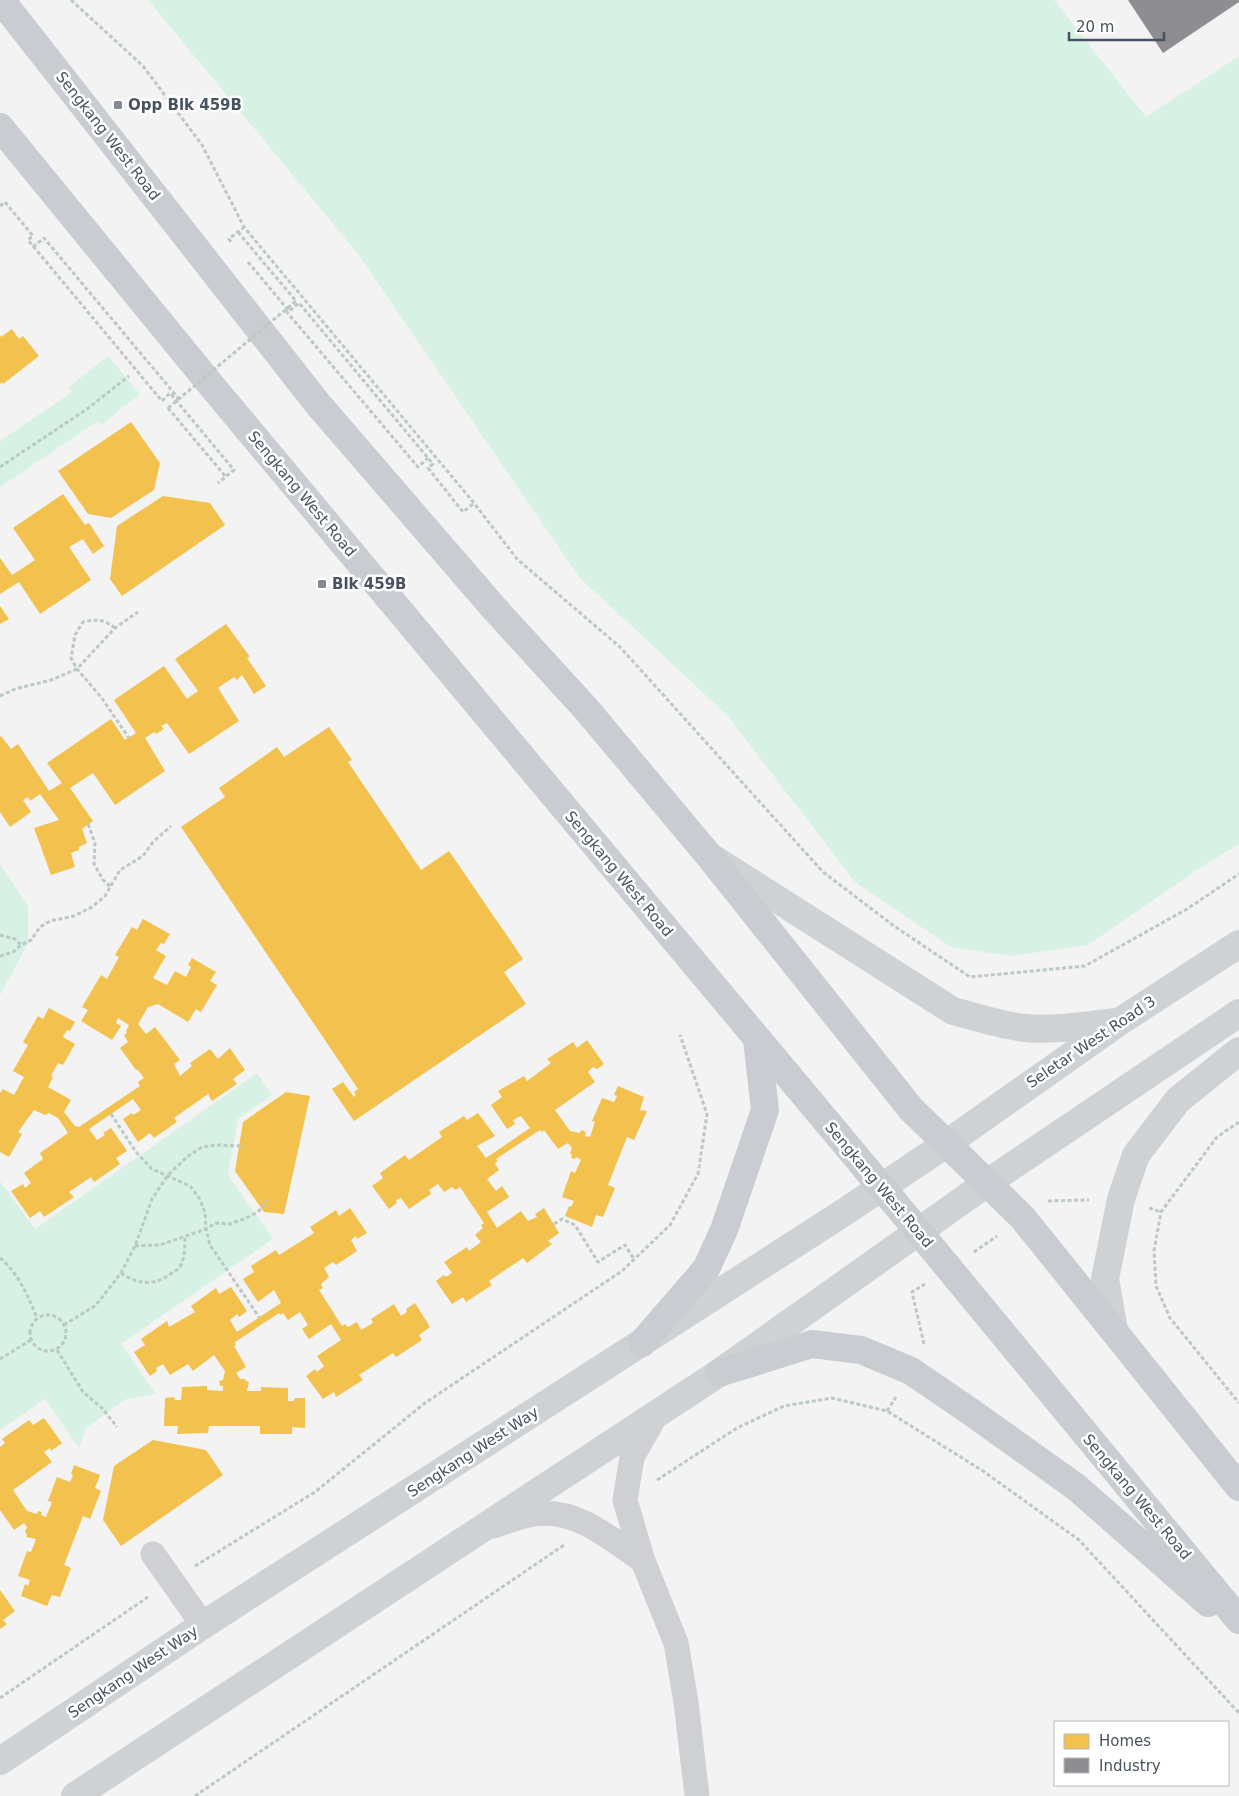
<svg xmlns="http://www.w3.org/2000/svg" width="1239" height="1796" font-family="'DejaVu Sans',sans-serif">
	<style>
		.green { fill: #d7f2e5 }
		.homes { fill: #f2c14e }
		.industry { fill: #8d8d92 }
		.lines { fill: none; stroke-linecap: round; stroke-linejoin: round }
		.path { stroke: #bbc8c5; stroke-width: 3; stroke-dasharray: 4 2.5; stroke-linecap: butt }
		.street { stroke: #ced0d3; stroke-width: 25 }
		.secondary { stroke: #cfd2d5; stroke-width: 28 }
		.primary { stroke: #c9cdd1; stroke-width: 28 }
		.path-bridge { stroke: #bbc8c5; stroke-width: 3; stroke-dasharray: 4 2.5; stroke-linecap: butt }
		.poi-dot { fill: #848a93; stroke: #fff; stroke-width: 2 }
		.labels { text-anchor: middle; stroke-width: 5; stroke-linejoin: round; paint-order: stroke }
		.poi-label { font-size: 15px; font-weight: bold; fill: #485260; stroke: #fff; text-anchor: start }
		.street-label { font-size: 15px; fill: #485260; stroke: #fff }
	</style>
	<rect width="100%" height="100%" fill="#f3f3f3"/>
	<path class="green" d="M148 0H1054L1146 117 1239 56V844L1200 868 1088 945 1010 956 951 947 855 882 727 715 579 577 358 254Z
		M108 356 140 394 101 425 98 421 0 487V441L72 392 69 387Z
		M0 864 28 906V944L0 995Z
		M257 1073 272 1095 238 1119 228 1175 273 1239 121 1344 156 1394 126 1399 86 1428 79 1448 45 1399 0 1430V1181L35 1229Z"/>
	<path class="homes" d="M12 329 19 339 23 336 39 356 3 384 2 382 0 384V335L1 337Z
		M131 422 160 463 154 490 111 518 88 514 58 471Z
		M63 494 85 525 89 523 104 546 93 554 83 539 69 547 91 580 40 614 19 582 0 594V558L12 575 35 560 13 528Z
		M163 496 210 503 225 525 122 596 110 579 117 526Z
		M0 606 9 619 0 624Z
		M226 624 250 657 247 658 266 686 254 694 242 675 237 680 234 677 218 688 239 721 189 754 167 723 161 726 164 729 156 734 154 732 145 738 165 771 115 805 93 773 70 788 93 821 82 829 87 843 79 847V850L71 853 75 867 51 875 34 828 59 820 40 794 30 801 28 797 23 800 31 812 10 827 0 812V737L1 736 11 749 18 744 49 791 62 783 47 763 111 719 125 740 136 733 114 700 164 666 187 699 198 691 175 659Z
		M329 727 352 760 348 762 421 870 449 851 523 959 504 972 526 1004 354 1121 332 1089 343 1082 354 1097 356 1095 354 1092 358 1089 181 827 225 797 219 788 277 747 284 757Z
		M143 919 170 934 164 944 161 943 156 950 166 956 153 978 167 985 175 971 186 977 191 967 188 965 192 958 216 972 210 981 217 985 201 1012 196 1009 188 1022 158 1004 148 1007 138 1024 146 1034 155 1027 180 1060 174 1064 180 1076 192 1066 190 1063 210 1049 218 1059 230 1048 245 1070 233 1079 237 1084 212 1101 208 1094 174 1118 177 1122 154 1138 150 1133 138 1142 123 1119 132 1113 133 1115 141 1110 133 1099 89 1129 97 1140 105 1135 103 1133 111 1128 127 1151 116 1158 120 1164 94 1182 91 1177 69 1192 74 1197 44 1217 40 1211 30 1218 11 1191 23 1184 25 1188 31 1183 24 1173 43 1159 40 1153 68 1133 58 1118 49 1113 45 1115 34 1110 18 1132 22 1134 9 1157 0 1152V1093L3 1089 14 1095 24 1077 13 1071 28 1045 23 1042 38 1016 43 1019 49 1008 75 1022 70 1031 67 1030 63 1037 75 1044 63 1065 58 1063 51 1076 53 1077 48 1087 71 1100 64 1112 75 1126 79 1127 140 1086 138 1082 144 1078 138 1070H136L120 1048 128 1042 124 1035 127 1033 126 1031 129 1025 118 1018 116 1023 121 1026 112 1040 81 1021 88 1010 82 1007 101 975 107 979 119 957 115 955 132 927 137 930Z
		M587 1040 604 1064 597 1069 593 1067 588 1072 595 1082 555 1110 570 1131 579 1133 582 1130 586 1132 585 1136 590 1137 595 1122 592 1121 602 1098 614 1102 617 1096 614 1095 618 1086 644 1097 640 1110 647 1111 634 1140 627 1137 608 1185 615 1188 603 1217 596 1215 592 1227 565 1216 569 1206 571 1207 574 1201 562 1197 571 1171 575 1173 581 1160 576 1157 575 1159 571 1158 572 1155 570 1153 572 1148 568 1143 558 1149 544 1130 542 1132 540 1130 496 1159 498 1161 495 1163 499 1170 487 1179 496 1191 502 1186 509 1197 487 1212 497 1228 521 1211 528 1221 537 1217 535 1214 544 1208 559 1233 548 1241 552 1244 527 1263 523 1258 489 1281 492 1285 466 1302 463 1297 452 1304 436 1281 444 1275 446 1277 452 1273 444 1262 467 1247 469 1251 481 1242 475 1235 483 1228 481 1225 484 1223 460 1187 456 1190 452 1187 444 1192 438 1184 429 1190 431 1194 409 1209 401 1198 396 1200 397 1203 389 1209 372 1186 383 1178 380 1173 405 1155 409 1160 442 1137 439 1132 464 1116 467 1120 478 1113 495 1136 477 1146 486 1158 530 1128 521 1116 513 1120 515 1124 507 1129 491 1105 502 1097 498 1091 524 1076 527 1081 551 1063 547 1059 573 1042 577 1048Z
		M286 1092 310 1096 284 1214 264 1212 235 1171 243 1122Z
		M350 1208 367 1233 357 1239 356 1236 351 1240 357 1251 336 1265 333 1262 324 1268 329 1277 321 1284 323 1288 319 1290 342 1326 345 1324 348 1327 357 1322 361 1330 373 1323 371 1319 394 1304 401 1316 407 1312 406 1309 415 1303 430 1327 419 1335 422 1340 396 1357 393 1353 359 1375 363 1380 336 1397 334 1392 323 1399 306 1376 315 1369 317 1372 324 1366 317 1356 341 1340 331 1324 309 1339 302 1329 308 1325 300 1312 288 1320 283 1313 280 1315 279 1313 235 1342 236 1345 234 1346 246 1367 236 1373 240 1379H245L246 1381 249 1382 247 1391H261V1387L288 1388V1401H294L295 1398H305V1428L292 1427V1434H260V1426H209L208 1433 177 1434 178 1426H164L165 1398 174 1397 175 1400H181L182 1387 207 1386V1390L223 1391V1386H220L219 1381 223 1380 225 1371 214 1355 193 1371 188 1364 170 1375 163 1364 156 1368 157 1371 150 1376 134 1352 145 1345 141 1339 167 1321 169 1327 195 1312 191 1306 216 1288 219 1294 231 1287 247 1311 239 1317 237 1314 230 1320 237 1332 281 1303 274 1290 258 1302 243 1279 254 1272 251 1266 276 1250 279 1255 314 1233 310 1227 336 1210 339 1216Z
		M44 1418 62 1443 51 1451 50 1448 44 1452 52 1462 13 1490 27 1511 37 1514 38 1511 42 1512 41 1515 46 1517 52 1502 48 1501 57 1477 70 1482 73 1475 71 1474 74 1465 100 1475 95 1488 101 1491 90 1519 83 1516 64 1565 71 1568 60 1597 52 1595 47 1606 21 1596 25 1584 28 1586 30 1580 18 1576 27 1551 31 1552 36 1539 26 1537 27 1534 25 1532 27 1527 24 1523 14 1530 0 1510V1447L5 1443 2 1439 29 1420 33 1425Z
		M153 1440 206 1450 223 1475 121 1546 103 1520 114 1466Z
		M0 1590 15 1611 3 1620 7 1624 0 1629Z"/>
	<path class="industry" d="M1128 0H1239V2L1163 53Z"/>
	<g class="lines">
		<path class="path" d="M71 0 143 66 202 145 244 227 474 503 517 559 620 647 823 872 894 926 970 977 1085 966 1187 909 1239 874
			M0 206 5 202 33 236 28 240 162 401 170 393 234 470 218 483
			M238 232 296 301
			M231 242 229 239 244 227
			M33 247 44 238 179 399
			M248 262 289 311 299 303 433 464 428 468 463 512 474 503
			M286 311 418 467 428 458
			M168 408 226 477
			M0 467 87 409 129 376
			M115 628C104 619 97 619 83 622L75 635 71 658 77 669 101 697 129 738
			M0 696 15 689 51 680 77 669 115 628 138 612
			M88 824 95 843 94 864 103 880 110 886
			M0 935 15 939 21 945
			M0 956 13 952 21 945 31 940 40 927 50 921 74 916 92 907 105 896 120 870 143 856 153 842 171 826
			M111 1114 136 1152 152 1169 190 1186 200 1199 205 1213 206 1229 210 1245 259 1317
			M1239 1122 1217 1137 1161 1212 1154 1251 1156 1286 1170 1318 1239 1403
			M1048 1201 1089 1200
			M1149 1208 1161 1212
			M554 1224 562 1219 575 1225 598 1262 625 1245 634 1259
			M135 1246 160 1245 206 1229 216 1223 230 1224 244 1219 258 1212 267 1200
			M974 1252 997 1236
			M0 1258C19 1274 28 1296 37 1318
			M121 1273C138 1285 155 1286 172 1273 175 1271 179 1269 181 1265 185 1256 185 1247 185 1237
			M30 1333a18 18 0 1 1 36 0a18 18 0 1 1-36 0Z
			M64 1325 96 1305 121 1273 135 1246 152 1199 168 1175 187 1157 202 1147 218 1145 243 1146
			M924 1344 912 1292 925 1284
			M57 1350 83 1392 102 1408 117 1427
			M0 1359 31 1340
			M887 1411 896 1397
			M657 1480 737 1428 784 1406 832 1398 887 1411 983 1471 1079 1540 1239 1713
			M195 1566 315 1492 425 1403 622 1271 670 1225 698 1174 707 1114 680 1035
			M0 1698 148 1597
			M195 1796 564 1545"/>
		<path class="street" d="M657 1413 632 1457 625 1500 643 1561 676 1643 686 1702 697 1796
			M493 1526C506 1522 521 1516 535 1514 576 1508 611 1539 643 1561
			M153 1554 203 1625"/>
		<path class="secondary" d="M714 859 953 1011C976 1017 1000 1025 1024 1028 1051 1031 1089 1025 1117 1022
			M1114 1330 1105 1279 1121 1199 1136 1155 1178 1100 1239 1051
			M0 1761 203 1625 843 1213 946 1144 1119 1022 1239 944
			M75 1796 719 1373 987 1183 1239 1013"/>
		<path class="primary" d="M1 0 317 403 493 607 587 710 710 857 911 1109 1023 1218 1239 1487
			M0 127 216 391 919 1232 1239 1620
			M642 1343 706 1269 724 1230 765 1110 757 1040
			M719 1373 812 1344 861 1350 911 1371 971 1412 1076 1487 1208 1603"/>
		<path class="path-bridge" d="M168 408 296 301"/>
	</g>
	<g class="poi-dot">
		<rect x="113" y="100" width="10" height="10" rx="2.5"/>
		<rect x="317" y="579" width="10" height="10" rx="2.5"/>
	</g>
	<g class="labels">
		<g class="poi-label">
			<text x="128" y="110">Opp Blk 459B</text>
			<text x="332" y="589">Blk 459B</text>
		</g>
		<g class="street-label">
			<text transform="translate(108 136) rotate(52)" y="5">Sengkang West Road</text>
			<text transform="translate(302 494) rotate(50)" y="5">Sengkang West Road</text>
			<text transform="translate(619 874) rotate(50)" y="5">Sengkang West Road</text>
			<text transform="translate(1091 1042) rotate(-34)" y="5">Seletar West Road 3</text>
			<text transform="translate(879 1185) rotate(50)" y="5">Sengkang West Road</text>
			<text transform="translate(473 1452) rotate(-33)" y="5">Sengkang West Way</text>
			<text transform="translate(1137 1497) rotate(50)" y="5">Sengkang West Road</text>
			<text transform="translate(133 1672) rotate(-34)" y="5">Sengkang West Way</text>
		</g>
	</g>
	<rect x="1054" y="1721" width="175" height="65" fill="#ffffff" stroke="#b6babf"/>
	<rect x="1064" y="1734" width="25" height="15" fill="#f2c14e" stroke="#b6babf"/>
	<text x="1099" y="1746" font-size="15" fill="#485260">Homes</text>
	<rect x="1064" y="1758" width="25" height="15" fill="#8d8d92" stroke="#b6babf"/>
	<text x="1099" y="1771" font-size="15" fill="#485260">Industry</text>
	<path d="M1069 32v8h95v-8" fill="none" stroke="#485260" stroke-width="2.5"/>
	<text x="1076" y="32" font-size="15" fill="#485260" stroke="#ffffff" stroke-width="4" paint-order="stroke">20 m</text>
</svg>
